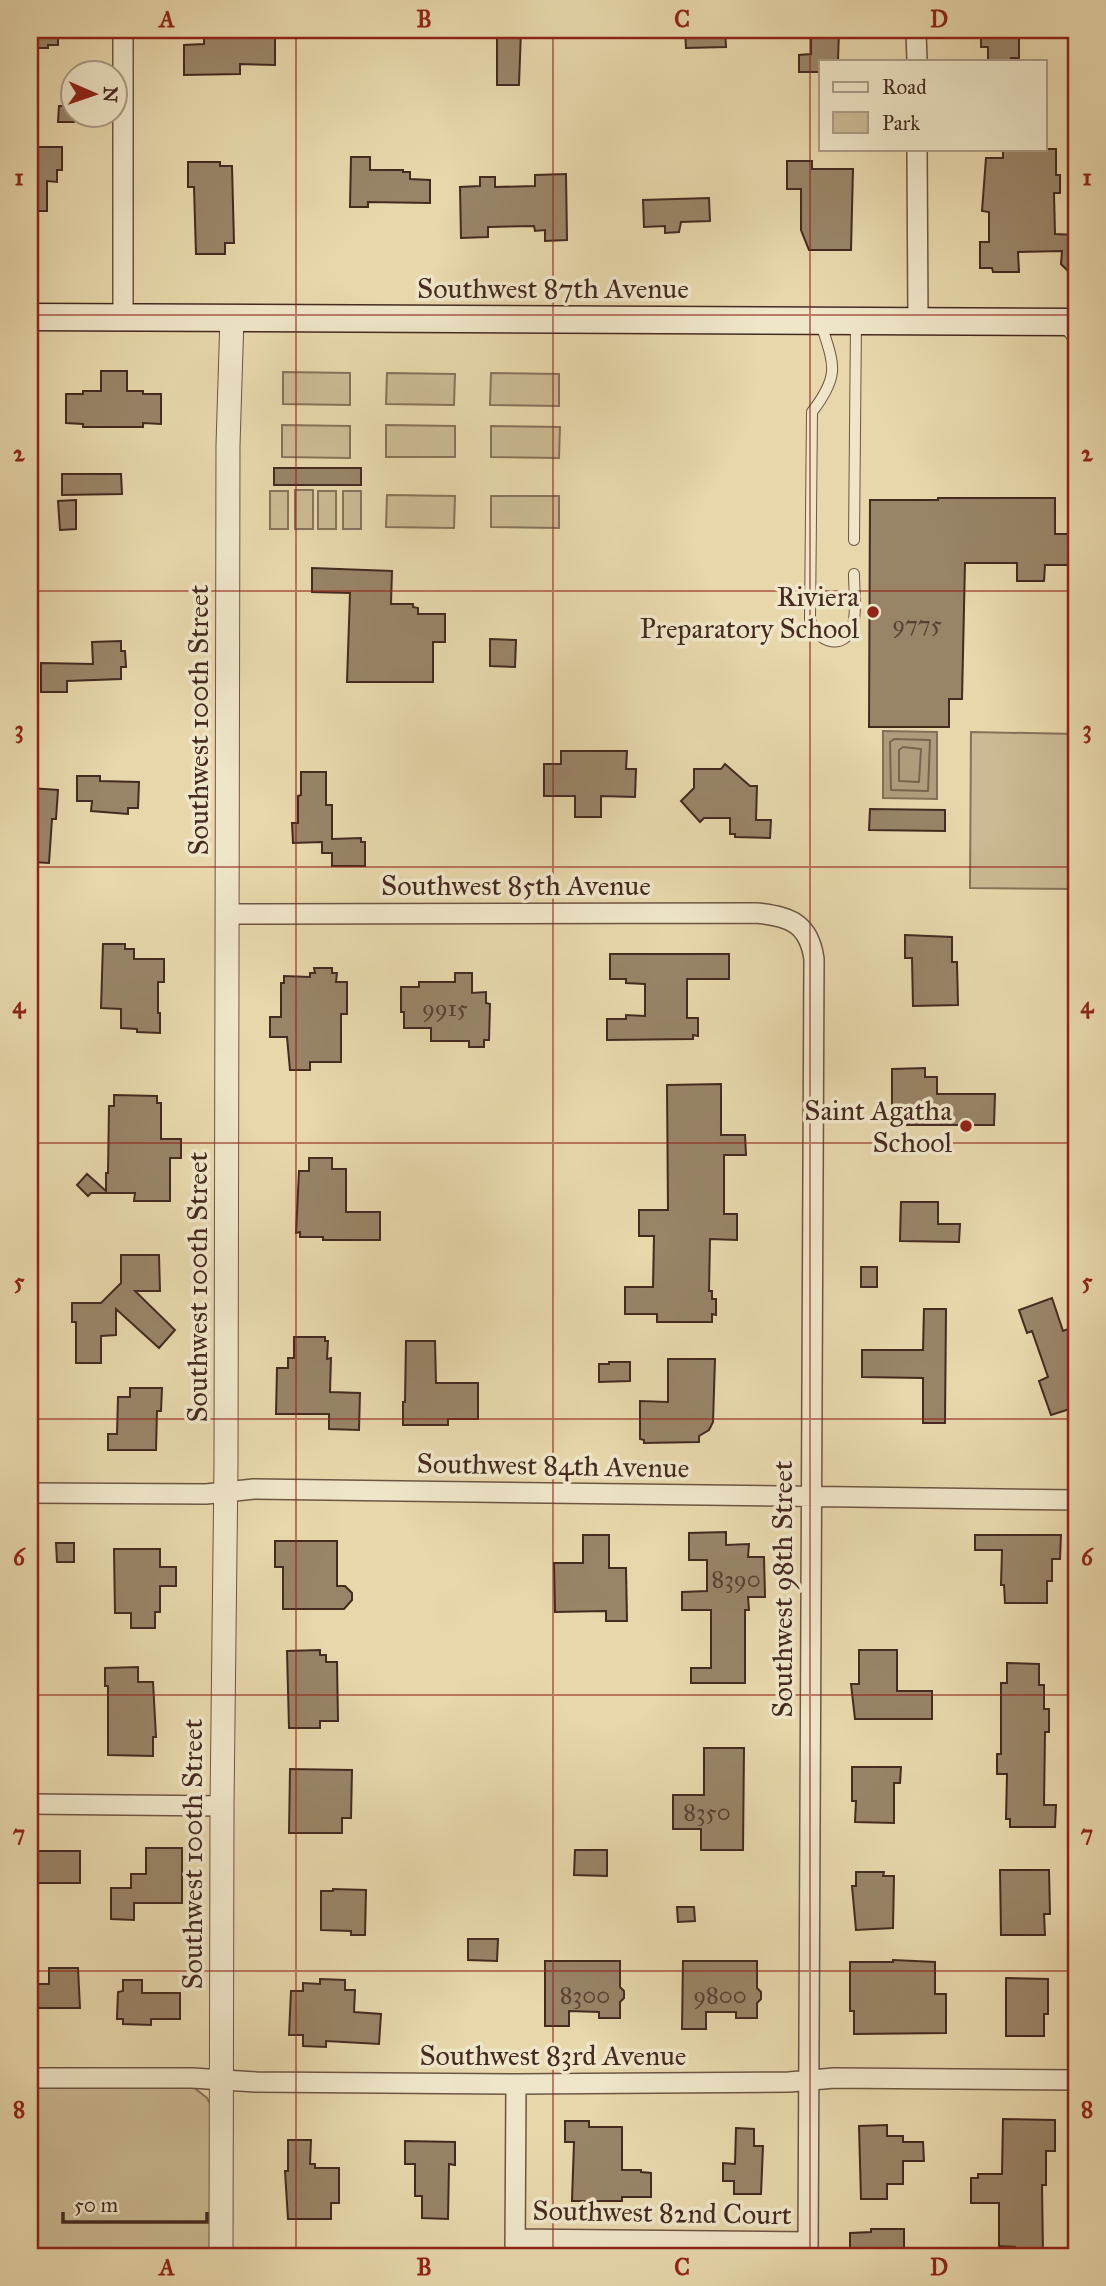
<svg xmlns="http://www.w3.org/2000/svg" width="1106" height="2286" font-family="'IM FELL Great Primer',serif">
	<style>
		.green { fill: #cbba93; stroke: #88725a; stroke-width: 2 }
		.water { fill: #b09c7c; stroke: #856e57; stroke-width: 2 }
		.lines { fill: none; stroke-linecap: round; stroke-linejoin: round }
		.shore { stroke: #7a634e; stroke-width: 2 }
		.building { fill: #998468; stroke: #452a20; stroke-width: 2 }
		.service-casing { stroke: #6e5543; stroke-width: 12 }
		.minor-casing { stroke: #6e5543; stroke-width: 22 }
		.tertiary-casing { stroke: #6e5543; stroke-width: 25 }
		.secondary-casing { stroke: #452a20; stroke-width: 29 }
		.service { stroke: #efe5c8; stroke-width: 10 }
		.minor { stroke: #efe5c8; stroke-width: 19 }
		.tertiary { stroke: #efe5c8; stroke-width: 23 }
		.secondary { stroke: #efe5c8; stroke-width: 26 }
		.grid { fill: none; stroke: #8f2418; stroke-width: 2; stroke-opacity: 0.55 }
		.poi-dot { fill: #8f2418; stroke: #efe5c8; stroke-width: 2.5 }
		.labels { text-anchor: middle; stroke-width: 7; stroke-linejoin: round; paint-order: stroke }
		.number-label { font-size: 24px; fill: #5a4032 }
		.street-label { font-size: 28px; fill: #452a20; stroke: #efe5c8 }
		.poi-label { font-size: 28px; fill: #452a20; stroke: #efe5c8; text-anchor: end }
		.neatline { fill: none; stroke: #8f2418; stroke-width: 2.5 }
		.grid-label { font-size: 23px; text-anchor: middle; font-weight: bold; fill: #8f2418 }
	</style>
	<rect width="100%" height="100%" fill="#e7d7ab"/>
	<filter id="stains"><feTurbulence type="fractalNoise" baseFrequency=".00286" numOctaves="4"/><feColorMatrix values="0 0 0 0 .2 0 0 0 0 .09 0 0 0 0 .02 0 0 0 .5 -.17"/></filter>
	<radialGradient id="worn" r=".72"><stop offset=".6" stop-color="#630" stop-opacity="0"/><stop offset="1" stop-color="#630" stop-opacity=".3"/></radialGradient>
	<path class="green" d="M283 372 350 373V405L283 404Z
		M387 373 455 374 454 405 386 404Z
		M491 373 559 374V406L490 405Z
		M282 425 350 426V458L282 457Z
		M386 425 455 426V457H386Z
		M491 426 560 427 559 458 491 457Z
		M295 490H313V529H295Z
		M270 491H288V529H270Z
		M318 491H336V529H318Z
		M343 491H361V529H343Z
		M387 495 455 496 454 528 386 527Z
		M491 496H559V528L491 527Z
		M971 732 1076 734V889L970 888Z
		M30 2085 192 2086 207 2098 213 2109 212 2256H30Z"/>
	<path class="water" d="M883 731 937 732V799L883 798Z"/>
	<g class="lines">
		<path class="shore" d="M894 739 930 740 928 791 891 790 890 742Z
			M903 747 921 749 919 782 899 781V750Z"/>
	</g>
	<path class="building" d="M30 30H58V45H48V48H30Z
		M204 30H275V65L240 64V74L184 75V45L204 44Z
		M497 30H521L519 85H497Z
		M685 30H725L726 47 686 48Z
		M811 30H839L838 61H821V72H799V55L811 54Z
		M981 30H1019V58H1011V61H988V47H981Z
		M59 106H74V122H58Z
		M30 147H62V170H57V182L47 181V211H30Z
		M1003 149H1056V175H1060V193H1054L1055 234 1076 235V279L1061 264 1062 251 1018 252 1019 272H993L992 268H980V242H989V212L982 211 986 158H1003Z
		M351 157H370V170H403V172H410V179L430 180V203L368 202V207H350Z
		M787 161H812V169H853L851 250H809L801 230V189H787Z
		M188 162H220V166H232L234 243H225V254H196L194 187H188Z
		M566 174 567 240 545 241V230L535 231 534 226 488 227V237L461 238 460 187 480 186V177H495V187L535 186V175Z
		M709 198 710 221 681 222 679 232 665 233V226L644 227 643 200Z
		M101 371H127V391H143V394H161V424L143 423V427H83V424L66 423V394H83V391H101Z
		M274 468H361V485H274Z
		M62 474H121L122 494 62 495Z
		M938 498H1055V534H1076V565H1045L1044 581H1017V563H965L962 699H949V727H869L870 500H938Z
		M76 500V529L60 530 58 501Z
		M312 568 392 571 391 604H413V607L418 608V614H445V642H433V682H347L350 593 312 592Z
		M490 639 516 640 515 667 490 666Z
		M121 641V651H125L126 667H121V679L67 681V692H41V663L93 664 92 642Z
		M561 751H627L626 769H636L635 797 601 796V817H575V796H544V764H561Z
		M725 764 750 786H757L756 820H771L770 838 735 837V834H730V818H704L700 822 681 801 694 788V769H721Z
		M301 772H326V805H332V839L361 838V842H365V866H332V853H322V842L293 843 292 823H298V796L301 795Z
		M77 776H100V781L139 782 138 808H128V814L91 811 92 801H77Z
		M30 788 58 790 56 819H52L49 863 32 862 35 818H30Z
		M870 809 945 810V831L869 830Z
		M905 935 952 937V962H957L958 1005 913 1006 912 958H905Z
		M103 944H125V949H134V959H164V982H158V1013H160V1033L137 1032V1029L121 1028V1009L101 1008Z
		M610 954H729V979H687V1018H698V1036L693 1035V1039L607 1040V1019H626V1015L645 1016V984L626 983V979H610Z
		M314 968H332V973H337L336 982H347V1014H341V1062H310V1070H290L287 1037H270V1017H281V983H284V976L310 977V973H315Z
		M455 973H472V993L486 992V1003L490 1004 489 1040H484V1047H469V1041H431V1028H404V1012H401V987H419V982H455Z
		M925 1068V1077H937V1094H995L994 1125H902L903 1112 892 1111V1069Z
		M721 1084V1135H745L746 1155H724V1214H737V1240L710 1239 709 1291H712V1299H716V1315L712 1314V1322H657V1314H625V1287H653L654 1236H639V1210H668L667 1085Z
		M114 1095 157 1096V1103H161V1139H181V1158H170V1201H134L135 1193H91L88 1196 77 1185 87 1174 106 1191V1173H108L109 1106H114Z
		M309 1158H332V1169H346V1212H380V1240H323V1237H300V1232L296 1233 299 1171H309Z
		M901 1202H938V1224H960L959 1242 900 1241Z
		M121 1255H159L160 1291H135L175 1330 159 1348 116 1309V1335L101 1336V1363H76V1322H72V1303H101L121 1283Z
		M861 1267H877V1287H861Z
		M1052 1298 1063 1331 1068 1329 1076 1347V1407L1051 1415 1039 1381 1048 1377 1032 1331 1027 1333 1019 1310Z
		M924 1309H946L945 1423H923V1378L862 1377V1350H923Z
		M294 1337H325V1341H328L327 1359 331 1358 330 1392 360 1393 359 1430 329 1429V1414H276L277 1368H288V1358H294Z
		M406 1341H435L436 1383H478V1419H448V1425H403V1402H405Z
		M668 1359H715L713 1422 709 1430 699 1436V1442L644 1443V1440L640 1439V1401L668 1402Z
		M609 1362H630V1381L599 1382V1364H609Z
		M130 1388H162L161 1411H157L156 1450H108V1434H117L118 1397H130Z
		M726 1532V1545L749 1544 748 1557H764L765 1597H748L749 1610H745V1683H691V1668H711V1610H682V1592L707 1591V1560H689V1533Z
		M583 1535H609V1568H626L627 1621H606V1611L555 1612 554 1563H583Z
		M975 1535H1061L1060 1559H1052V1581H1047V1603H1005L1004 1585H1001L1002 1550H975Z
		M275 1541H337V1586H345L352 1593V1600L344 1609H283V1567H275Z
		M56 1543H74V1562H57Z
		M114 1549H160V1567H176V1586H160V1612H155V1628H131V1613H115Z
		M320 1650V1655H326V1662H337L338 1721H320V1728H289L287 1651Z
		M859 1650H897V1691H932V1719H855L851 1684H859Z
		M1007 1663 1039 1664V1685H1044V1709H1049V1732H1045L1044 1805H1056L1055 1827H1010V1819H1006L1007 1774H997V1754H1001V1683H1007Z
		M138 1667V1682H153L156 1737H153V1756L108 1755V1686H105V1668Z
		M704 1748H744L743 1850H701V1829H673V1795H704Z
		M852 1767H901L900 1783H894V1823L855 1822 856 1801H852Z
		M290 1769 352 1770 351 1818H342V1833H289Z
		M146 1848H182V1903H134V1920L111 1919V1888H131V1874H146Z
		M575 1850H607V1876L574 1875Z
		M30 1851H80V1883H30Z
		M1000 1870H1049L1050 1914H1044L1045 1935H1001Z
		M856 1872H884L883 1876H894L893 1928 856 1930 852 1886H856Z
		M333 1889 366 1890 365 1935H351V1931L321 1930V1891H333Z
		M677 1907H694L695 1921 678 1922Z
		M468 1939H498L497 1961 468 1960Z
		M893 1960 935 1962V1994H946V2033L854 2034V2011H850V1962H893Z
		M545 1961H620V1987L624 1991V1998L620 2002V2018H599V2012L569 2011V2026H545Z
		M683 1961H757V1988L761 1992V1999L757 2003V2018H736V2012H706V2029H682Z
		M49 1968H78L80 2008H30V1984H49Z
		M1006 1978 1048 1979V2014H1044V2036H1006Z
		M320 1979 345 1980V1990H355L354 2012 381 2014 379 2044 326 2041V2047L303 2046V2035H289L291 1991H303V1983L320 1984Z
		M123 1980H142V1993H180V2019H151V2025L123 2024V2019H117L118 1992 123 1991Z
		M1003 2119 1055 2120V2151H1046V2185H1042L1043 2256H1015V2247L999 2246V2203H971V2178H978V2174H1002Z
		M565 2121H589V2127H622V2170H641V2172L651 2173V2197H622V2201H572L574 2142H565Z
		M887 2125V2136H903V2142H923L924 2161H903V2184H887V2199H861L859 2126Z
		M736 2128 754 2129V2146H763L761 2194H734V2181H723V2163L735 2164Z
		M288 2140H311L310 2164H315V2168H339V2203H331V2219H288L285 2171H288Z
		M405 2141 455 2142V2165L449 2164 448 2219 422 2218V2196H415V2164H405Z
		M871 2229H904V2256H859V2253L850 2254V2233L871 2232Z"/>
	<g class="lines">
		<defs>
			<path id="service" d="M820 321C834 365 841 374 812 412L810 619C816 643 845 652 853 625 857 610 854 590 854 574
				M1065 328 1076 341
				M854 540 856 321"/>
			<path id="minor" d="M916 30 917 61
				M917 149 918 321
				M123 317V30
				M228 914 756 913C789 916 809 923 814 959L808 2256
				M30 1493 206 1494 254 1489 1076 1500
				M30 1804 222 1806
				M30 2078H192L256 2082 516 2084 789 2082 834 2078 1076 2080
				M515 2239 808 2242
				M515 2256 516 2084"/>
			<path id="tertiary" d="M221 2256 222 1806 226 1464 228 445 232 317"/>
			<path id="secondary" d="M30 317 1076 322"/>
		</defs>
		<use href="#service" class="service-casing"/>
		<use href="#minor" class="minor-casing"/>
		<use href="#tertiary" class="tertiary-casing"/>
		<use href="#secondary" class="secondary-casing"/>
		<use href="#service" class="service"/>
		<use href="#minor" class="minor"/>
		<use href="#tertiary" class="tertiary"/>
		<use href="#secondary" class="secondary"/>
	</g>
	<path class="grid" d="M296 30V2256M553 30V2256M810 30V2256M30 315H1076M30 591H1076M30 867H1076M30 1143H1076M30 1419H1076M30 1695H1076M30 1971H1076"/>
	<g class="poi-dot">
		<circle cx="873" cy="612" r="7"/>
		<circle cx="966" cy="1126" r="7"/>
	</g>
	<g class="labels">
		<g class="number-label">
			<text x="917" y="632">9775</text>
			<text x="445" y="1016">9915</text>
			<text x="736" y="1587">8390</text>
			<text x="707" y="1820">8350</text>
			<text x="585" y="2003">8300</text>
			<text x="720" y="2003">9800</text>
		</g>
		<g class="street-label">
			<text x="553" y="298">Southwest 87th Avenue</text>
			<text transform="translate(198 720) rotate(-90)" y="10">Southwest 100th Street</text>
			<text x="516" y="895">Southwest 85th Avenue</text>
			<text transform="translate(197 1287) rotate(-90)" y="10">Southwest 100th Street</text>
			<text transform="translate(553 1465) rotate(1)" y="10">Southwest 84th Avenue</text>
			<text transform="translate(782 1589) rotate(-90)" y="10">Southwest 98th Street</text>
			<text transform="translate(192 1854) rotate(-90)" y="10">Southwest 100th Street</text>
			<text x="553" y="2065">Southwest 83rd Avenue</text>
			<text transform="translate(662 2212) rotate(1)" y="10">Southwest 82nd Court</text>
		</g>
		<g class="poi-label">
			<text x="859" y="606">Riviera<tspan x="859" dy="32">Preparatory School</tspan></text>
			<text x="952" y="1120">Saint Agatha<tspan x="952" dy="32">School</tspan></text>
		</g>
	</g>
	<rect width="1106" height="2286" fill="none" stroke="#e7d7ab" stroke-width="77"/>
	<rect x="819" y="60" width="228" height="91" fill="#efe5c8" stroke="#ab9a85" stroke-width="2"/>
	<rect x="833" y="82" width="35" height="10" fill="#efe5c8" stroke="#ab9a85" stroke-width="2"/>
	<text x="882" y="94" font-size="21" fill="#452a20">Road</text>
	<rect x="833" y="112" width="35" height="21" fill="#cbba93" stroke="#ab9a85" stroke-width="2"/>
	<text x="882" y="130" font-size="21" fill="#452a20">Park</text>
	<g transform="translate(94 94) rotate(92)"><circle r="33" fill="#efe5c8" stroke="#ab9a85" stroke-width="2"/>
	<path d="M0-5L12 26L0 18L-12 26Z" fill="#8f2418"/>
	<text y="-10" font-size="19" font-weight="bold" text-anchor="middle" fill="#452a20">N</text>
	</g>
	<path d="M63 2212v10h144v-10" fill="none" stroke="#452a20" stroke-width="3.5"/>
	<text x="74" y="2212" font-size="21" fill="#452a20" stroke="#efe5c8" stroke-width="5" paint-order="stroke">50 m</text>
	<rect x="38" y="38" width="1030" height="2210" class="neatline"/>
	<g class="grid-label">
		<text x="167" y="27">A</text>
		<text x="424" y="27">B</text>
		<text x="682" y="27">C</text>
		<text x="939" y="27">D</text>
		<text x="19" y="185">1</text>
		<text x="1087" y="185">1</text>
		<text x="19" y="461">2</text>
		<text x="1087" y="461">2</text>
		<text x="19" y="737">3</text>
		<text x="1087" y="737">3</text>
		<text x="19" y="1013">4</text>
		<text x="1087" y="1013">4</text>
		<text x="19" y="1289">5</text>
		<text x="1087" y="1289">5</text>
		<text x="19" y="1565">6</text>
		<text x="1087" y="1565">6</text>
		<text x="19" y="1841">7</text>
		<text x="1087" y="1841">7</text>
		<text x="19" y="2117">8</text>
		<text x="1087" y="2117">8</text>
		<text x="167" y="2275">A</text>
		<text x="424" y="2275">B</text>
		<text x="682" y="2275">C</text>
		<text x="939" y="2275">D</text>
	</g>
	<rect width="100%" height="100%" filter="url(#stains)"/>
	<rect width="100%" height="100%" fill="url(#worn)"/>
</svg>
